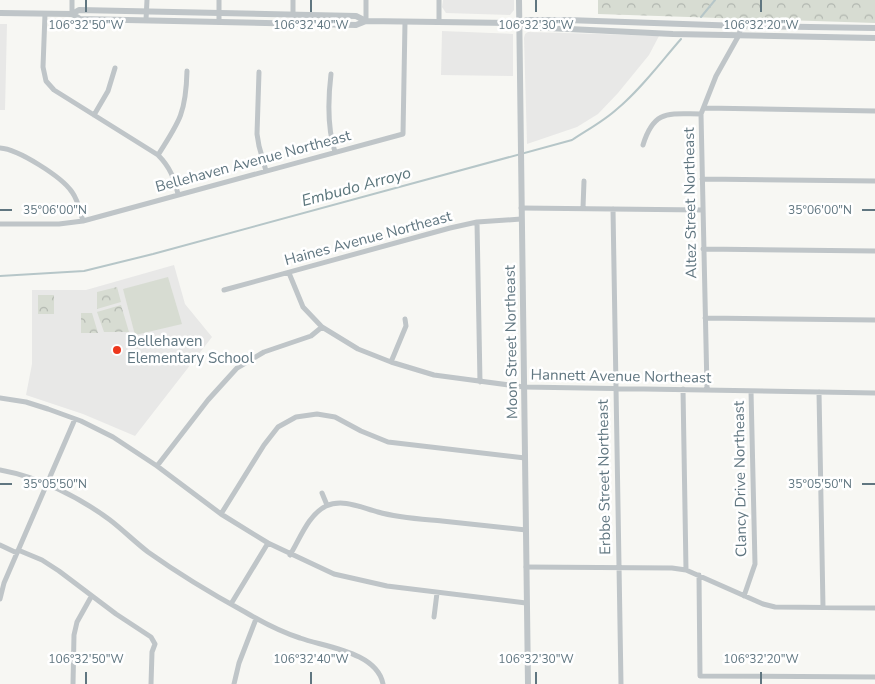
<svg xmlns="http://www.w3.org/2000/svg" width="875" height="684" font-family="'Nunito Sans',sans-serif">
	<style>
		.built { fill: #e8e8e7 }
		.forest { fill: url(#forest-crowns) }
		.pitch { fill: #d7dcd2 }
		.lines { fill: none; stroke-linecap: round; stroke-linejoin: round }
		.stream { stroke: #b6c6c8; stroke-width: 2 }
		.minor { stroke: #bfc5c8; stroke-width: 5 }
		.tertiary { stroke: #bfc5c8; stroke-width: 6 }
		.ticks { fill: none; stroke: #607680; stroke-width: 2 }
		.poi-dot { fill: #ed371d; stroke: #fff; stroke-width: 2 }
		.labels { text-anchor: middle; stroke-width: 5; stroke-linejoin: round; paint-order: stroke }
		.street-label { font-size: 15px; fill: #607680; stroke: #fff }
		.poi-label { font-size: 15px; fill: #607680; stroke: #fff; text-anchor: start }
		.water-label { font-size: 16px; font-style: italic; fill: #5b767c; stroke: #fff }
		.ticks-label { font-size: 12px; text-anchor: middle; fill: #607680; stroke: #fff; stroke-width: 5; stroke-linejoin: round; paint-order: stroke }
	</style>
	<defs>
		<pattern id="forest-crowns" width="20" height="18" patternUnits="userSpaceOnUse" patternTransform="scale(1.25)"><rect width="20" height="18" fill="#d7dcd2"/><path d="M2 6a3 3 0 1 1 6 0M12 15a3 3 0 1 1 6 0" fill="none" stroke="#b2b7b0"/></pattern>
	</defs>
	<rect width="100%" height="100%" fill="#f7f7f3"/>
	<path class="built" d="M443 0H514V10L510 15 446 13 442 7Z
		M0 24H7L5 110H0Z
		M442 31 513 34V76L441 75Z
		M528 32 600 34 659 36 649 55 618 93 598 114 577 127 527 144 524 38 525 34Z
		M174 265 185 304 212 337 135 436 83 414 26 395 32 364V290H86Z"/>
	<path class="forest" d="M598 0H875V23L598 14Z
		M117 287 121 302 97 309V292Z
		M38 295H54V314H38Z
		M121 305 129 332H104L97 312Z
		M81 313H92L98 333H81Z"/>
	<path class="pitch" d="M168 277 182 324 135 335 123 289Z"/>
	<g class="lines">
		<path class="stream" d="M701 17 715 0
			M0 276 84 271 153 254 572 140C587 130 604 121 617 109 641 89 660 63 681 39"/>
		<path class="minor" d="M219 0V22
			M45 14 43 67 46 81 54 90 158 155C170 167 174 178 178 194
			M72 14V0
			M146 20 147 0
			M366 21V0
			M439 22V0
			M293 23V0
			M259 72 257 134 259 146 266 171
			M331 74C328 99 327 127 335 152
			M704 108 875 111
			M94 115 108 91 115 68
			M643 145C654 109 669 114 701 114
			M0 148C18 149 62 177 72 192 78 200 80 211 83 221
			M158 155C180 121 186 112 187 71
			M702 179 875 181
			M521 208 702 210
			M583 208 584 181
			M613 209 621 684
			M477 222 480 382
			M0 224H59L83 221 403 134 405 22
			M703 249 875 251
			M289 273 303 307 322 327 358 349 391 362 434 375 524 387 875 393
			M224 290 450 228 477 222 521 219
			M705 318 875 320
			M391 362 406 326 405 319
			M683 389 686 570
			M707 389 701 114 716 76 739 35 741 26
			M819 392 823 607
			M0 398 26 402 48 409 81 421 113 437 157 466 221 514 268 543 334 574 387 586 526 603
			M157 466 208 400 237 368 264 352 311 336 322 327
			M0 470C39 477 79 497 110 520 123 530 135 542 148 552 179 574 212 594 245 612 262 622 281 632 300 638 325 647 377 652 383 684
			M322 493 327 505
			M221 514 264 445 278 427 296 417 317 414 335 417 361 431 388 442 525 458
			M0 545 17 553
			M18 550 42 560 59 571 116 614 151 637 155 644 152 652 151 684
			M290 555C300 539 308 515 326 506 343 498 362 508 378 512 399 518 421 519 442 521 470 524 498 527 526 530
			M526 567 672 568 686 570 763 604 775 607 875 608
			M699 575 700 676 875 677
			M744 596 755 564 751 391
			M0 599 4 583 75 419
			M231 604 268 543
			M434 617 437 593
			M73 684 74 635 77 622 91 597
			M234 684 239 663 256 619"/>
		<path class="tertiary" d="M519 0 528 684
			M0 13 72 14 80 19 356 25 366 21 519 23 527 20H567L741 26 875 28
			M72 14 79 10 356 16 366 21
			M519 23 527 27 673 34 875 38"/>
	</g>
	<path class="ticks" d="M86 0V12M311 0V12M536 0V12M761 0V12M0 210H12M862 210H875M0 484H12M862 484H875M86 672V684M311 672V684M536 672V684M761 672V684"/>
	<circle class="poi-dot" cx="117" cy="350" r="5"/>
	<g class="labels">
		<g class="street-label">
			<text transform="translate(253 161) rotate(-15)" y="5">Bellehaven Avenue Northeast</text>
			<text transform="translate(690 203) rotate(-91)" y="5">Altez Street Northeast</text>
			<text transform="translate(368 238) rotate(-15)" y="5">Haines Avenue Northeast</text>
			<text transform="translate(511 342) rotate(-91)" y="5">Moon Street Northeast</text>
			<text transform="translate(621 376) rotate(1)" y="5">Hannett Avenue Northeast</text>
			<text transform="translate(604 477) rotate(-91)" y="5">Erbbe Street Northeast</text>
			<text transform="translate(740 479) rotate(-91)" y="5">Clancy Drive Northeast</text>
		</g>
		<g class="poi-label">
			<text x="127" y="346">Bellehaven<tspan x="127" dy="17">Elementary School</tspan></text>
		</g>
		<g class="water-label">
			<text transform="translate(356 186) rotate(-15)" y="6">Embudo Arroyo</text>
		</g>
	</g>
	<g class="ticks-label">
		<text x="86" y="29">106°32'50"W</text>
		<text x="311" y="29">106°32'40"W</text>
		<text x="536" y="29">106°32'30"W</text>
		<text x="761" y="29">106°32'20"W</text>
		<text x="55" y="214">35°06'00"N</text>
		<text x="820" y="214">35°06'00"N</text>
		<text x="55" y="488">35°05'50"N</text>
		<text x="820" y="488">35°05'50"N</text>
		<text x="86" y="663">106°32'50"W</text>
		<text x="311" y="663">106°32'40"W</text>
		<text x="536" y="663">106°32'30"W</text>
		<text x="761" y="663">106°32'20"W</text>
	</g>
</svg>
